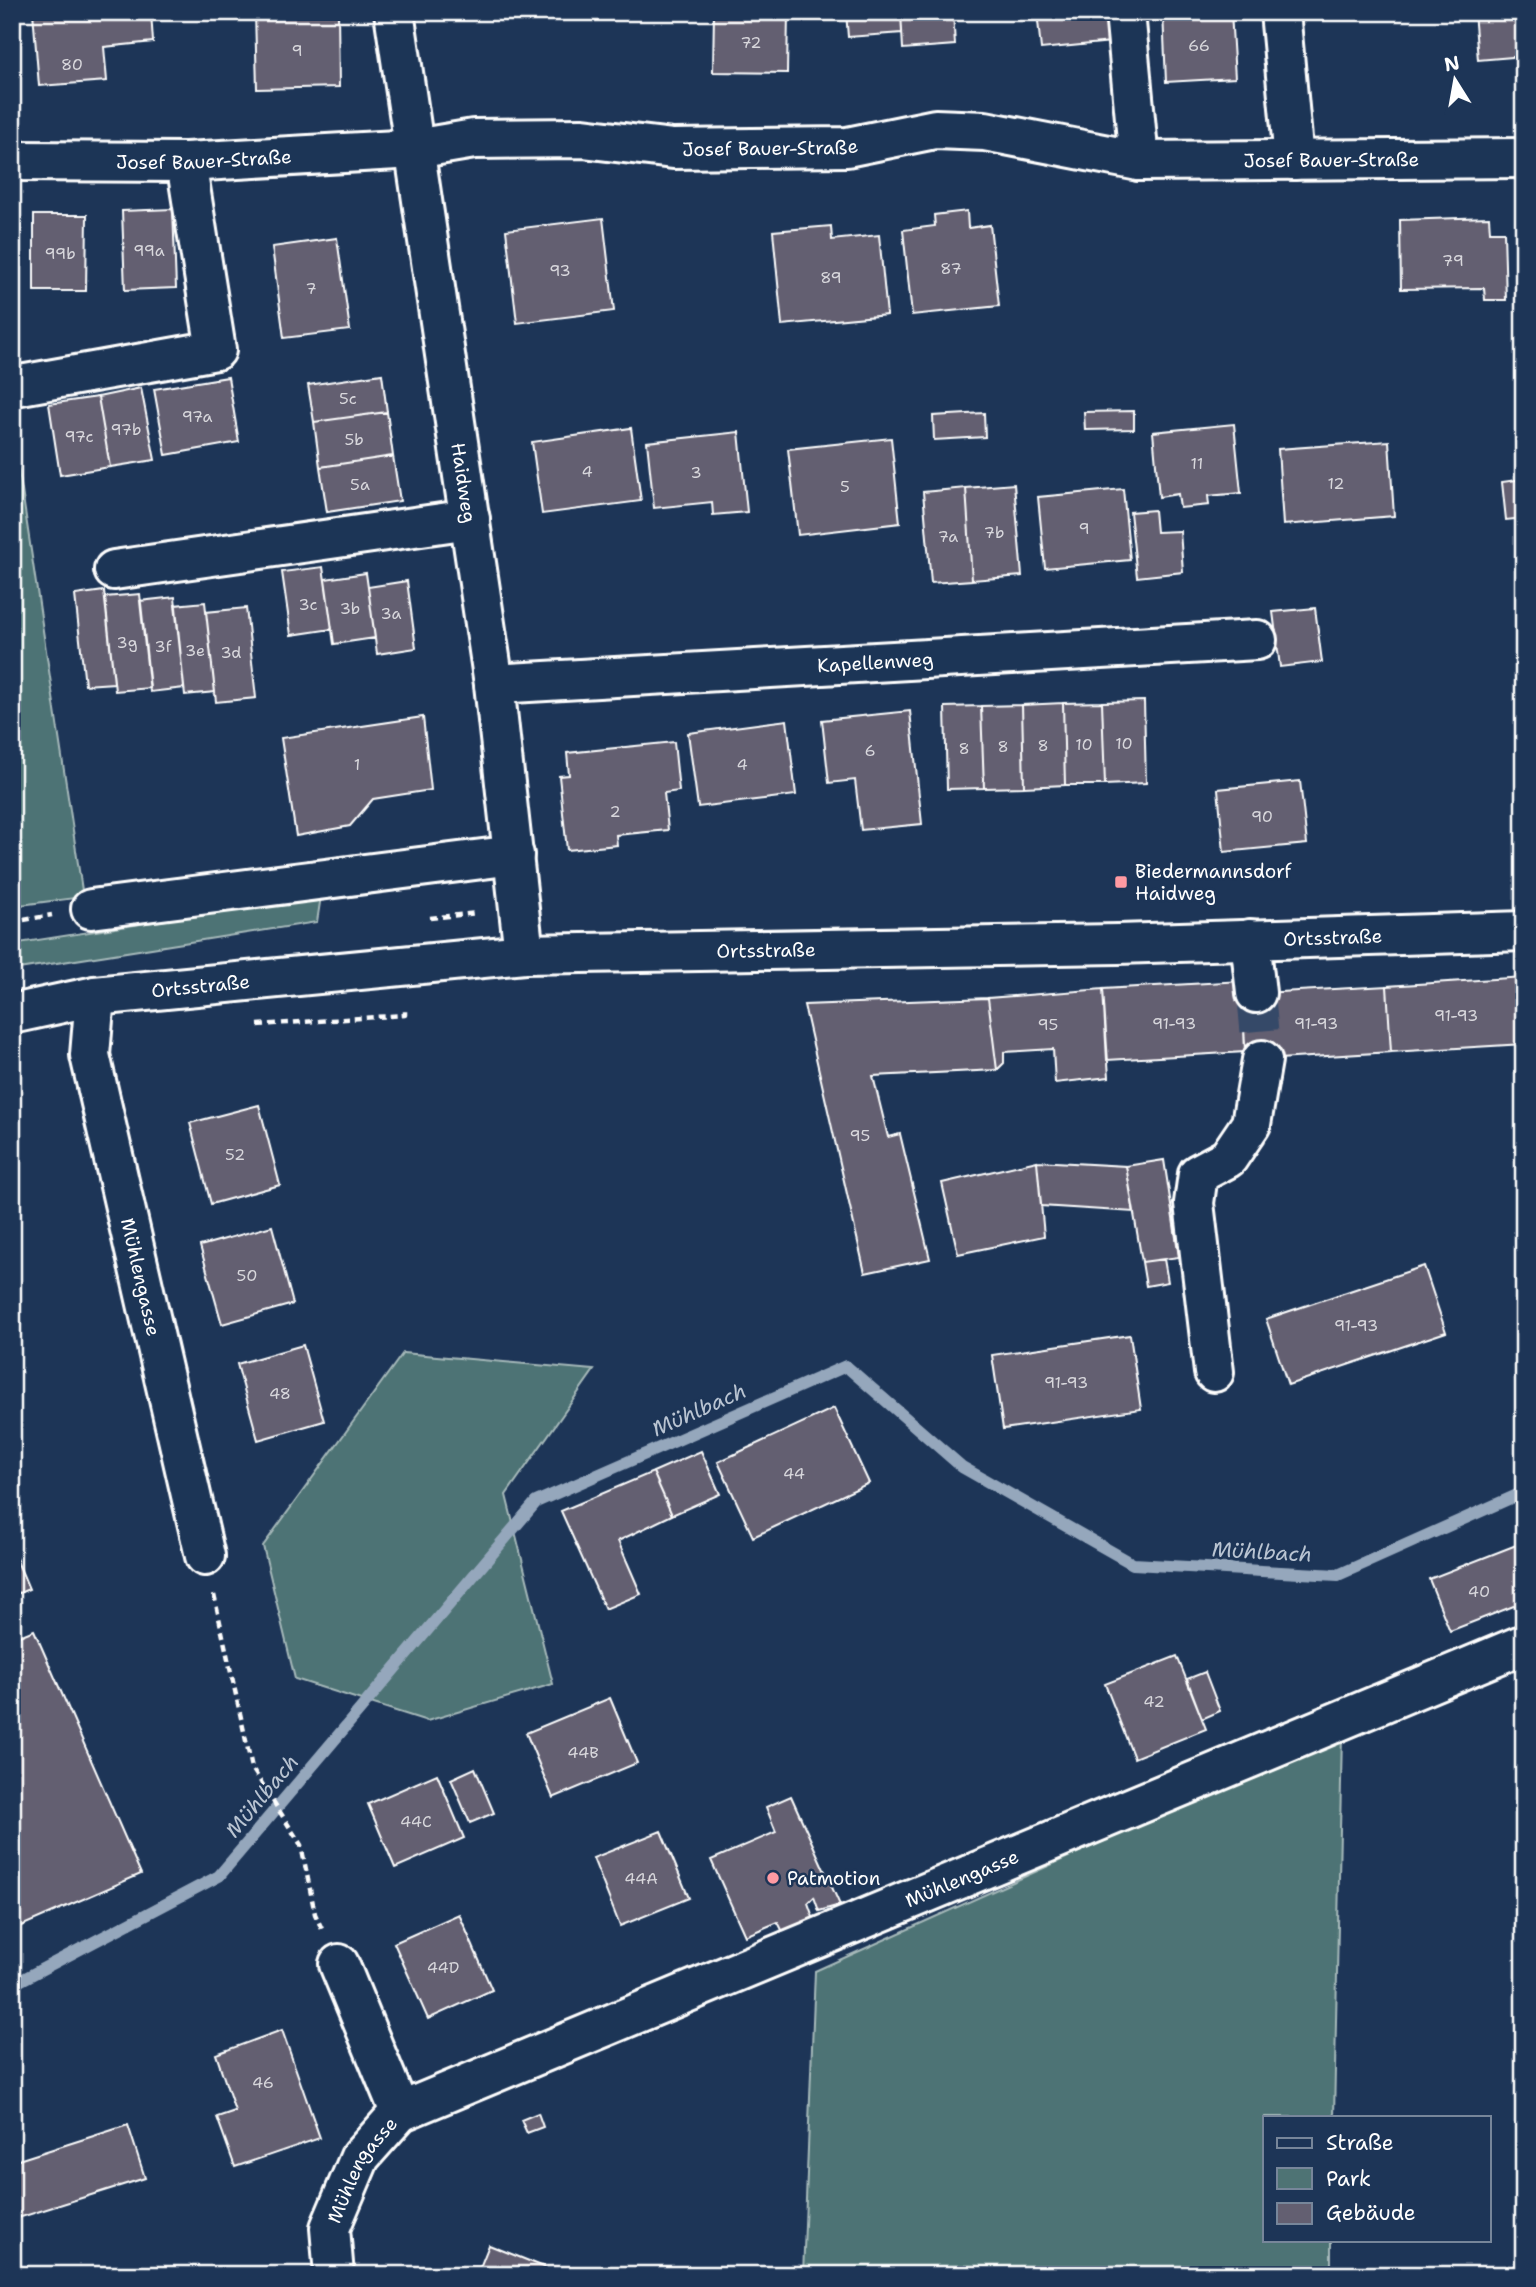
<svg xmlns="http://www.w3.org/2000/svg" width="1536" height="2287" font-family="'Shantell Sans',sans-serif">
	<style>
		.green { fill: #4e7374; stroke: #a6b9ba; stroke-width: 2 }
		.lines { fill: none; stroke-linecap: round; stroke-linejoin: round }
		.stream { stroke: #95a7bc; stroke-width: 12 }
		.building { fill: #635f71; stroke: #fff; stroke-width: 2 }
		.minor-tunnel { stroke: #344968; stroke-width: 38; stroke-dasharray: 38 19; stroke-linecap: butt }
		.minor-casing { stroke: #fff; stroke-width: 44 }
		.path { stroke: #fff; stroke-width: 4.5; stroke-dasharray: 7 5; stroke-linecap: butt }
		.minor { stroke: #1d3557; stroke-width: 38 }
		.poi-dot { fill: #ff9aa2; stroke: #1d3557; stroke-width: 2.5 }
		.labels { text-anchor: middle; stroke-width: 5; stroke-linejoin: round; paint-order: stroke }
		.number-label { font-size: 16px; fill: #d8d7dc }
		.street-label { font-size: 19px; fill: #fff; stroke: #1d3557 }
		.poi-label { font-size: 19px; fill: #fff; stroke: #1d3557; text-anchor: start }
		.water-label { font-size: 21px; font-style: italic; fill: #b9c4d2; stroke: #1d3557 }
	</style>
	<rect width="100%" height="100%" fill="#1d3557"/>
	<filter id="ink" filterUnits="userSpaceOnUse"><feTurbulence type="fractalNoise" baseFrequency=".0143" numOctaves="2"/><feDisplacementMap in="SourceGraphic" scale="14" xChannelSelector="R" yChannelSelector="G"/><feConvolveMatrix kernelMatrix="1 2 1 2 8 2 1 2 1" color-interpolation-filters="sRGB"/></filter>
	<g filter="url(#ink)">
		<path class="green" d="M12 424 83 897 12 906Z
			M321 896 317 922 12 970V944Z
			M403 1353 594 1370 506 1495 553 1684 427 1721 295 1679 263 1546Z
			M1342 1734 1334 2117H1265V2240H1331V2275H803L815 1971Z"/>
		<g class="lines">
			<path class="stream" d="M12 1985 219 1876 536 1502 846 1366 962 1467 1133 1564 1338 1575 1524 1492"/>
		</g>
		<path class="building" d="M33 12H151L153 42 104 47 107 81 39 86Z
			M255 12H338L339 87 257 89Z
			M714 12H788L787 73 713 72Z
			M846 12H901L902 33 848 37Z
			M901 12H953L955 45 903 49Z
			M1037 12H1109L1111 42 1041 49Z
			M1163 12H1231L1235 78 1166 82Z
			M1474 12H1524V56L1478 60Z
			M173 209 176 288 125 290 122 211Z
			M967 211 968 228 990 225 999 306 912 315 903 230 935 226 934 215Z
			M34 215H87L86 291H34Z
			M1489 217 1490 232H1504L1506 300H1485L1484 288 1401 289 1400 220Z
			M603 218 614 311 517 323 506 230Z
			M831 226 832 240 879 235 887 315 782 325 773 231Z
			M337 238 350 330 284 338 272 247Z
			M382 374 387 412 314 422 308 385Z
			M228 377 239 442 166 455 154 389Z
			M141 388 155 460 110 467 98 397Z
			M98 397 110 467 60 475 49 404Z
			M1134 411V429L1085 430 1084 412Z
			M387 412 393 456 320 467 314 422Z
			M984 413 985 437 934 440 933 416Z
			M1234 424 1241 493 1208 496 1209 505 1180 508 1178 494 1159 497 1153 432Z
			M631 428 641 501 542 514 532 442Z
			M739 432 747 512 713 515 712 502 654 508 647 442Z
			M891 438 900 523 798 535 788 449Z
			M1389 441 1394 516 1283 525 1278 449Z
			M393 456 400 501 327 512 320 467Z
			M1524 479V518L1506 520 1502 482Z
			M1014 484 1022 576 972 580 966 488Z
			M966 488 972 580 931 583 923 492Z
			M1123 489 1130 560 1045 568 1038 497Z
			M1154 510 1156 532 1180 531 1183 572 1137 577 1130 512Z
			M323 567 332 629 291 635 282 572Z
			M366 573 375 638 334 644 325 579Z
			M407 581 416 648 377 654 368 587Z
			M104 591 114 683 85 685 75 595Z
			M140 594 150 688 115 691 105 597Z
			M175 597 184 688 150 692 140 601Z
			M205 602 215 692 185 695 175 605Z
			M246 608 256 698 216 702 206 612Z
			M1315 608 1322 662 1280 667 1273 612Z
			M1144 701 1146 783 1105 785 1102 702Z
			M1102 702 1105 785H1065L1063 703Z
			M1063 703 1065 785 1024 787 1022 705Z
			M1022 705 1024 787 984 788 981 706Z
			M981 706 984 788 947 789 945 707Z
			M910 711 922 824 861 830 855 780 829 783 822 720Z
			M423 717 431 790 373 799 350 826 296 836 281 738Z
			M787 720 796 795 698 807 688 733Z
			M674 742 679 791 664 793 668 830 616 835 617 845 567 850 559 776 569 775 567 753Z
			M1300 781 1307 844 1224 852 1218 789Z
			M1524 977V1044L1391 1052 1387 986Z
			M1242 981 1245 1052 1107 1060 1103 989Z
			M1387 986 1391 1052 1246 1061 1242 994Z
			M1103 989 1109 1077 1055 1083 1053 1049 1004 1052V1063L997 1070 988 998Z
			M988 998 997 1070 873 1076 888 1137 900 1134 930 1259 865 1273 804 1005Z
			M259 1105 280 1185 211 1204 190 1123Z
			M1164 1160 1179 1257 1142 1262 1126 1166Z
			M1037 1161 1044 1236 958 1254 942 1183Z
			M1037 1161 1126 1166 1134 1212 1041 1206Z
			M272 1226 293 1304 222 1324 200 1246Z
			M1164 1259 1168 1282 1146 1286 1142 1262Z
			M1424 1266 1446 1332 1288 1385 1266 1319Z
			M1130 1335 1141 1409 1003 1429 992 1355Z
			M303 1345 324 1421 258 1440 237 1364Z
			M834 1408 869 1483 753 1537 718 1462Z
			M701 1451 720 1494 672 1515 653 1472Z
			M653 1472 672 1515 618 1541 641 1594 605 1609 561 1511Z
			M1524 1542V1602L1450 1631 1429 1579Z
			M12 1549 29 1589 12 1596Z
			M34 1630 141 1874 12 1930V1639Z
			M1177 1656 1206 1729 1134 1758 1105 1684Z
			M1205 1672 1220 1711 1202 1719 1187 1679Z
			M610 1698 637 1763 553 1798 526 1733Z
			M475 1768 494 1813 470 1823 451 1779Z
			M437 1774 464 1838 395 1868 368 1804Z
			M791 1796 840 1905 819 1911 814 1897 808 1903 815 1923 784 1934 778 1922 745 1936 711 1860 776 1832 766 1807Z
			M661 1831 689 1898 620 1926 593 1858Z
			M459 1914 492 1990 428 2019 394 1943Z
			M282 2030 320 2138 235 2167 217 2117 235 2111 216 2054Z
			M538 2113 543 2127 527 2133 521 2120Z
			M128 2125 145 2178 12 2220V2162Z
			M489 2245 564 2275H477Z"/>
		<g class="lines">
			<path class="minor-tunnel" d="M1256 993 1262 1060"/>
			<defs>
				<g id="minor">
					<path id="s1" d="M394 12 494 684 524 954"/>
					<path d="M1125 12 1139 161"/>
					<path d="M1280 12 1294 160"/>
					<path id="s2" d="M12 161 186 162 415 149 474 139 583 138 673 149 847 147 935 129 985 131 1139 161 1524 158"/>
					<path d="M15 386 216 350 186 162"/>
					<path d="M114 570 470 519"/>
					<path id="s3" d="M494 684 1257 640"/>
					<path d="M91 909 514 855"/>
					<path d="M1250 939 1256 993"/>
					<path id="s4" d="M95 996 90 1055 205 1556"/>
					<path id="s5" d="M12 1014 95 996 524 954 1118 944 1524 931"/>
					<path d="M1214 1372 1194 1203 1198 1174 1228 1158 1251 1124 1262 1060"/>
					<path d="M339 1964 400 2112"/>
					<path id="s6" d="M334 2275 330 2228 360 2157 400 2112 1524 1644"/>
				</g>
			</defs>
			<use href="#minor" class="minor-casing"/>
			<path class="path" d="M430 918 477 913
				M12 922 52 915
				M258 1025 405 1015V1007
				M214 1595 252 1768 301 1845 315 1914 322 1929"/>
			<use href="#minor" class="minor"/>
		</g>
	</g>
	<g class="poi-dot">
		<rect x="1114" y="875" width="14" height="14" rx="3.5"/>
		<circle cx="773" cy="1878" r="7"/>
	</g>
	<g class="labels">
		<g class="number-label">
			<text x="751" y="48">72</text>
			<text x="1199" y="51">66</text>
			<text x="297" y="56">9</text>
			<text x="72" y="70">80</text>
			<text x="149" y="256">99a</text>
			<text x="60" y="259">99b</text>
			<text x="1453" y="266">79</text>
			<text x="951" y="274">87</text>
			<text x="560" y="276">93</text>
			<text x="831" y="283">89</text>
			<text x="311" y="294">7</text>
			<text x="348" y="404">5c</text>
			<text x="197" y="422">97a</text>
			<text x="126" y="435">97b</text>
			<text x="79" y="442">97c</text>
			<text x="354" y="445">5b</text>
			<text x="1197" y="469">11</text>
			<text x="587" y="477">4</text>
			<text x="696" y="478">3</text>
			<text x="1336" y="489">12</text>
			<text x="360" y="490">5a</text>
			<text x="845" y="492">5</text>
			<text x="1084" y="534">9</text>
			<text x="994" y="538">7b</text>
			<text x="948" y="542">7a</text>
			<text x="308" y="610">3c</text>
			<text x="350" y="614">3b</text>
			<text x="391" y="619">3a</text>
			<text x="127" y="648">3g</text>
			<text x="163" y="652">3f</text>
			<text x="195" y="656">3e</text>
			<text x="231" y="658">3d</text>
			<text x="1124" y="749">10</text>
			<text x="1084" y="750">10</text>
			<text x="1043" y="751">8</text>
			<text x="1003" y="752">8</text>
			<text x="964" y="754">8</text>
			<text x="870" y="756">6</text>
			<text x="357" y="770">1</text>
			<text x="742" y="770">4</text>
			<text x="615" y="817">2</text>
			<text x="1262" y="822">90</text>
			<text x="1456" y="1021">91-93</text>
			<text x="1174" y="1029">91-93</text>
			<text x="1316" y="1029">91-93</text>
			<text x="1048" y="1030">95</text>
			<text x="860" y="1141">95</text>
			<text x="235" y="1160">52</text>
			<text x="247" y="1281">50</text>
			<text x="1356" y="1331">91-93</text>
			<text x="1066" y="1388">91-93</text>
			<text x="280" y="1399">48</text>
			<text x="794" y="1479">44</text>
			<text x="1479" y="1597">40</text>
			<text x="1154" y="1707">42</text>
			<text x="583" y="1758">44B</text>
			<text x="416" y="1827">44C</text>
			<text x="641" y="1884">44A</text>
			<text x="443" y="1973">44D</text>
			<text x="263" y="2088">46</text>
		</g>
		<g class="street-label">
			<text dy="7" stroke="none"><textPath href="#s2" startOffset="760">Josef Bauer-Straße</textPath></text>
			<text dy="7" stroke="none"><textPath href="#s2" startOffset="192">Josef Bauer-Straße</textPath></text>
			<text dy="7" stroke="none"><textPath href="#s2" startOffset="1326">Josef Bauer-Straße</textPath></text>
			<text dy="7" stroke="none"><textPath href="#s1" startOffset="476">Haidweg</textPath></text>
			<text dy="7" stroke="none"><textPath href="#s3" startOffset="382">Kapellenweg</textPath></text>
			<text dy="7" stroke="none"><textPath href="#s5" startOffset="1325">Ortsstraße</textPath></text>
			<text dy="7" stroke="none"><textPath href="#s5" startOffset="758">Ortsstraße</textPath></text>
			<text dy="7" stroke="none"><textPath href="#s5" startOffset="191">Ortsstraße</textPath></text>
			<text dy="7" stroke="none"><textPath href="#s4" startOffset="287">Mühlengasse</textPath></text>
			<text dy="7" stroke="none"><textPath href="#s6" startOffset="793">Mühlengasse</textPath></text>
			<text dy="7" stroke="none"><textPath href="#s6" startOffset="114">Mühlengasse</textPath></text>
		</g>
		<g class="poi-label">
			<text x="1135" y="878">Biedermannsdorf<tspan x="1135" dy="22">Haidweg</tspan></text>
			<text x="787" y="1885">Patmotion</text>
		</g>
		<g class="water-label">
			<text transform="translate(699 1410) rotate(-24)" y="7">Mühlbach</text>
			<text transform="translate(1262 1552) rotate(3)" y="7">Mühlbach</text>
			<text transform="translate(262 1796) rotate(-50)" y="7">Mühlbach</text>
		</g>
	</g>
	<rect width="1536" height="2287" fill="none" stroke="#1d3557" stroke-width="42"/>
	<rect x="21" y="21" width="1494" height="2245" fill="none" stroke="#fff" stroke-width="2.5" filter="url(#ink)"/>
	<rect x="1263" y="2116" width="228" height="126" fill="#1d3557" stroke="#77869a" stroke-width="2"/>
	<rect x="1277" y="2138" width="35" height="10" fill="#1d3557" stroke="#77869a" stroke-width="2"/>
	<text x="1326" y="2150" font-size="21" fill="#ffffff">Straße</text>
	<rect x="1277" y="2168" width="35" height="21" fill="#4e7374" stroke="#77869a" stroke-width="2"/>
	<text x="1326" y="2186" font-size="21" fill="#ffffff">Park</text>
	<rect x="1277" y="2203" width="35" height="21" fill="#635f71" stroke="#77869a" stroke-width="2"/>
	<text x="1326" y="2220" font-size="21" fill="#ffffff">Gebäude</text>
	<g transform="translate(1455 80) rotate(349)" stroke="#1d3557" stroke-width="5" paint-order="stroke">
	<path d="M0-5L12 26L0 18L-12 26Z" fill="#ffffff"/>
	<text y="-10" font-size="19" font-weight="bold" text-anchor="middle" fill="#ffffff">N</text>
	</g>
</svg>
